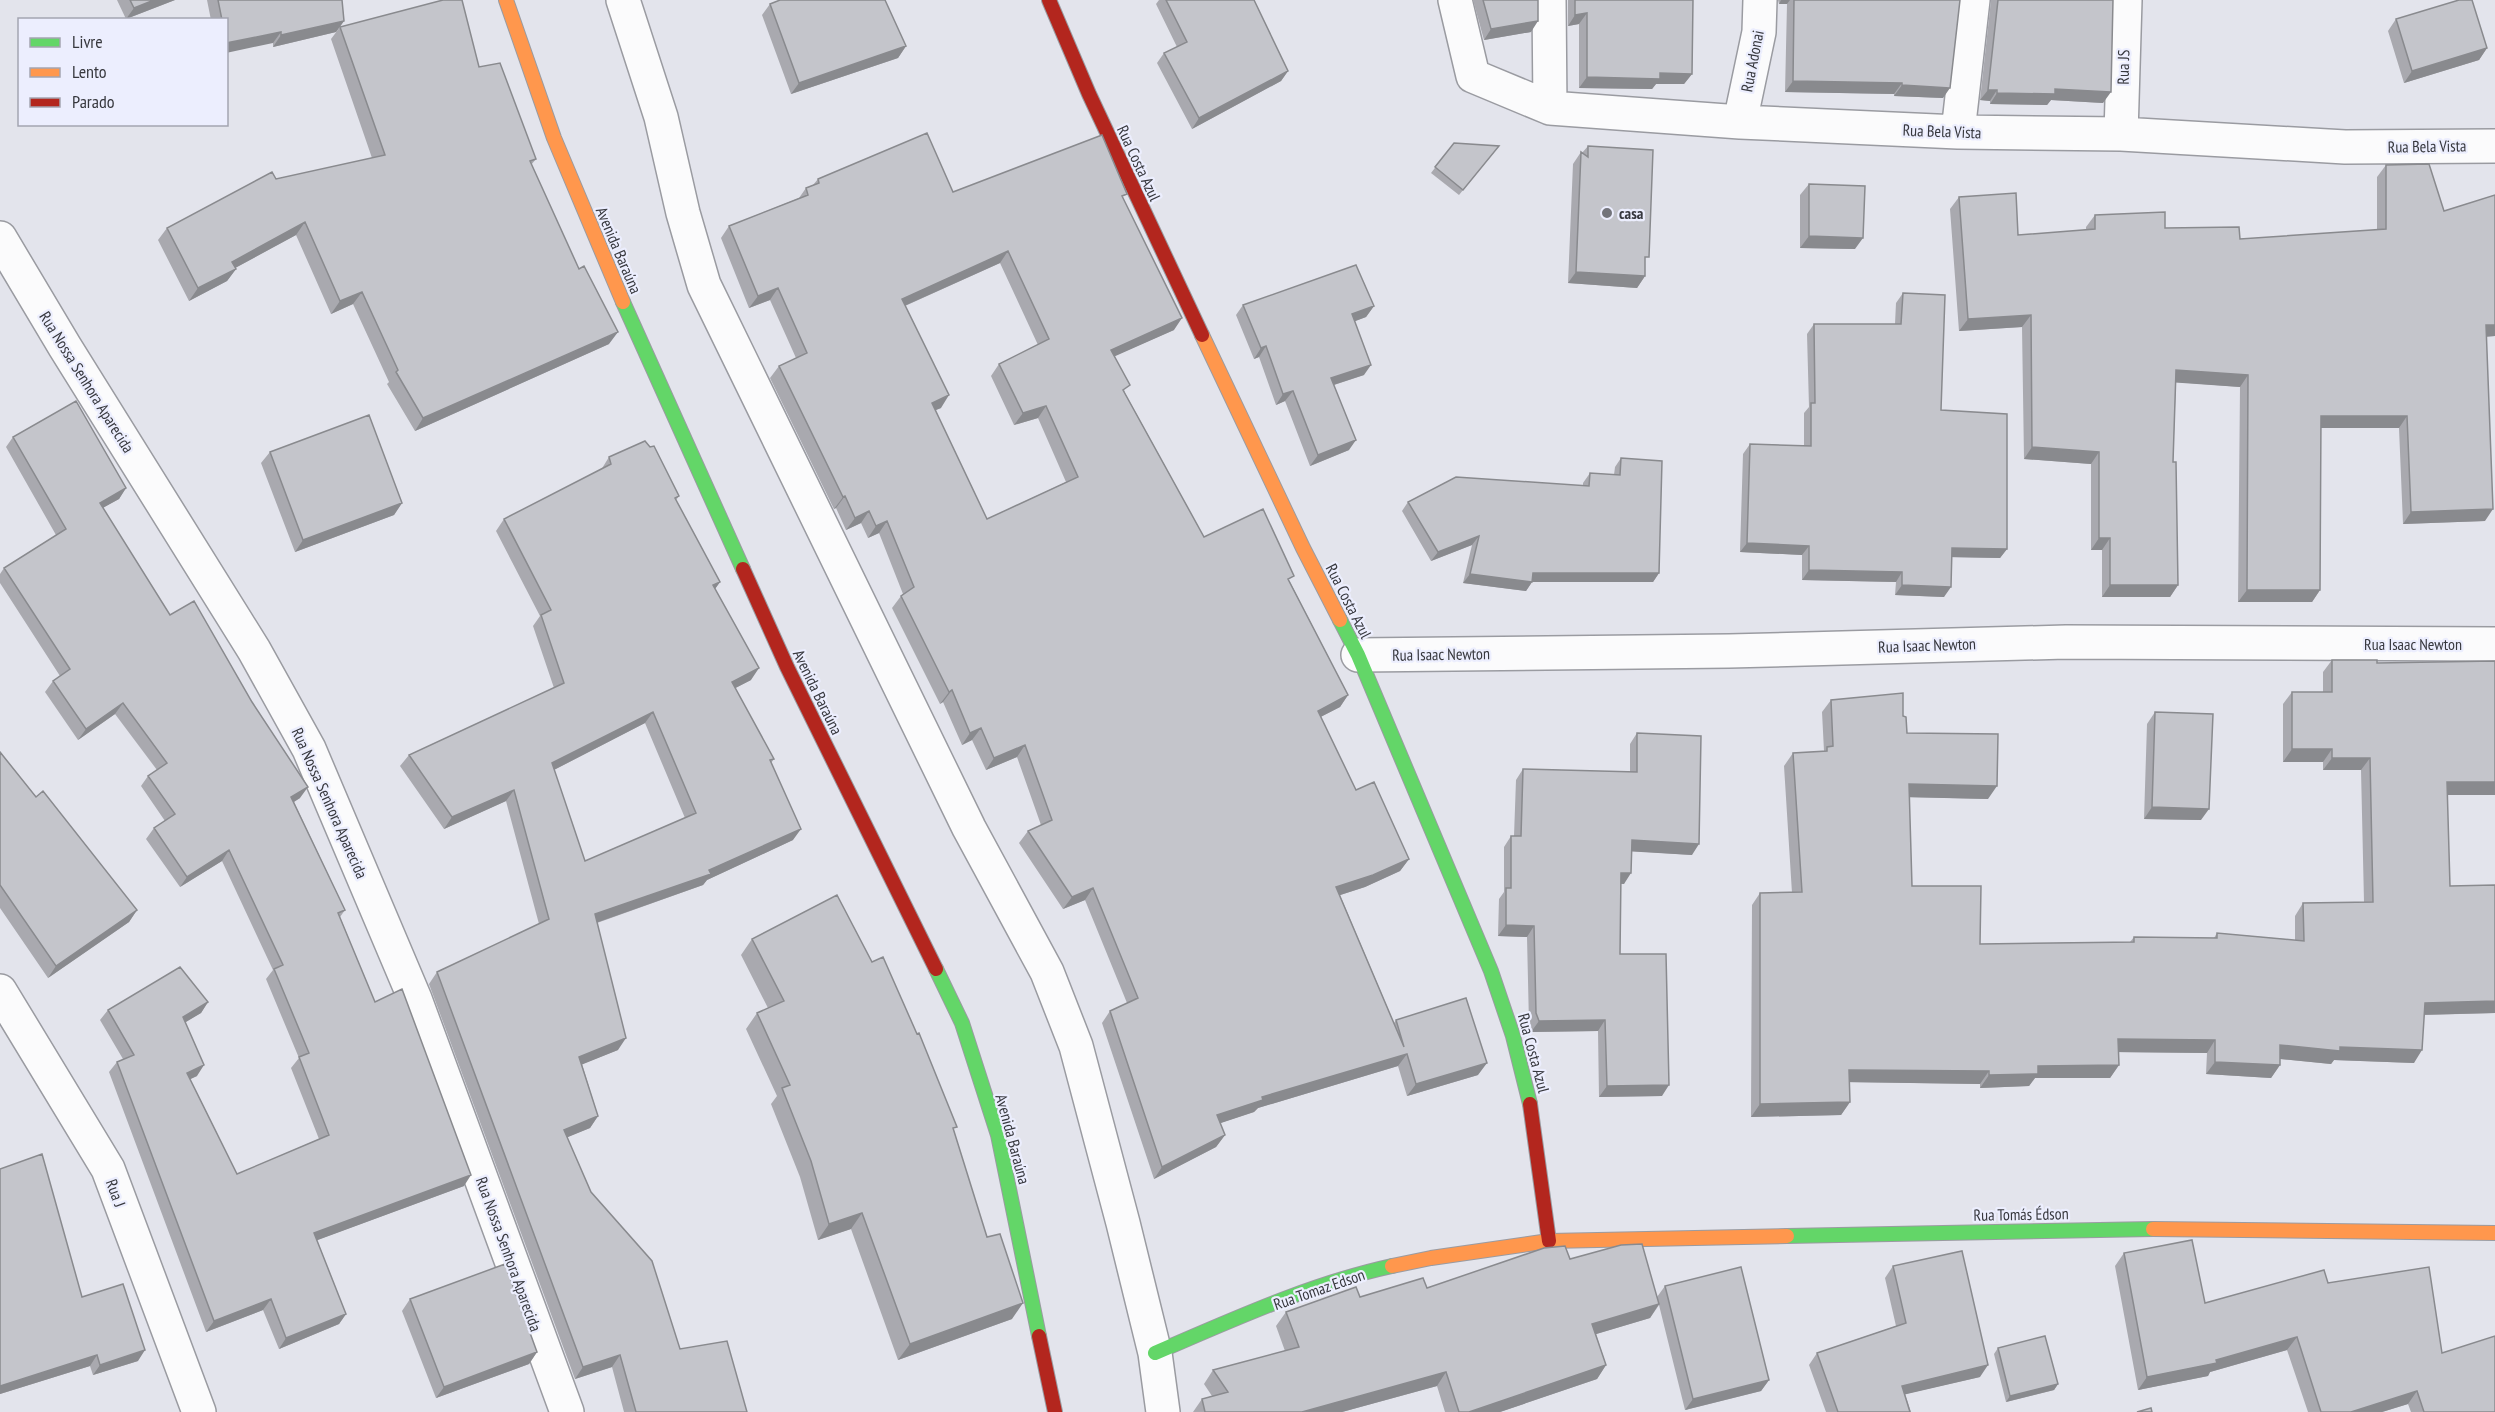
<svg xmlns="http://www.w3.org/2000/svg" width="2495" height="1412" font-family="'PT Sans Narrow',sans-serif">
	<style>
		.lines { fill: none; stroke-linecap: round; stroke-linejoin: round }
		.street-casing { stroke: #9a9ba1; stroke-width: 36 }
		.fast-casing { stroke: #9a9ba1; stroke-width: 16 }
		.slow-casing { stroke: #9a9ba1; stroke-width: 16 }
		.jam-casing { stroke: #9a9ba1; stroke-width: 16 }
		.street { stroke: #fbfbfc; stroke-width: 33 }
		.fast { stroke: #63d668; stroke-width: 14 }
		.slow { stroke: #ff974d; stroke-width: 14 }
		.jam { stroke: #b3261e; stroke-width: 14 }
		.wall { fill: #a9a9af; fill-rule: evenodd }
		.shaded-wall { fill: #898a8e }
		.building { fill: #c4c5cb; stroke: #898a8e; stroke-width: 1.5; fill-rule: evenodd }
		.poi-dot { fill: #73747b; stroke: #eceefe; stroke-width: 2 }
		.labels { text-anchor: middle; stroke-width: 4.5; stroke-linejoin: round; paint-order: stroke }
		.street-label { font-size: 16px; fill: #37383e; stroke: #eceefe }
		.poi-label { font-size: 16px; font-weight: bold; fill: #37383e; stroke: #eceefe; text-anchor: start }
	</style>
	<rect width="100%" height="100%" fill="#e3e4ec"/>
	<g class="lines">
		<defs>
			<path id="street" d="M623 0 661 117 683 213 704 285 969 828 1047 972 1076 1046 1123 1223 1155 1353 1163 1412
				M1455 0 1473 76 1550 108 1740 122 1958 132 2121 134 2345 147 2495 146
				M1549 0 1550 108
				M1740 122 1759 32 1760 0
				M1958 132 1973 0
				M2121 134 2125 0
				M0 238 65 347 254 650 309 749 415 999 567 1412
				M1358 655 1729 651 2066 642 2495 644
				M0 991 108 1169 199 1412"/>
			<path id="fast" d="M623 302 743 569
				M1340 620 1358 655 1491 971 1513 1036 1530 1104
				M936 969 962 1023 998 1135 1039 1336
				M1787 1236 2153 1229
				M1155 1353C1232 1320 1310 1284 1392 1266"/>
			<path id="slow" d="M506 0 554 138 623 302
				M1202 335 1303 548 1340 620
				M2153 1229 2495 1233
				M1392 1266 1431 1258 1549 1241 1787 1236"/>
			<path id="jam" d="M1049 0 1089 94 1202 335
				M743 569 787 667 936 969
				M1530 1104 1549 1241
				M1039 1336 1055 1412"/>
		</defs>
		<use href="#street" class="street-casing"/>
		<use href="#fast" class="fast-casing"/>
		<use href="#slow" class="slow-casing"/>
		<use href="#jam" class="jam-casing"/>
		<use href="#street" class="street"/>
		<use href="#fast" class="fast"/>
		<use href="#slow" class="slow"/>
		<use href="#jam" class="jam"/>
	</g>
	<path class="wall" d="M117 0H175L126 19Z
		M207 0H342L344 21 336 32 273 47V43L226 20H211Z
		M1159 0H1254L1288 71 1281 81 1192 129 1157 63 1164 53 1177 47 1156 4Z
		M1473 0H1538L1531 32 1484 40Z
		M1568 0H1693L1692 74 1684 84H1656L1652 89 1579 88V24L1568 26Z
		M1778 0H1960L1943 98 1894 96V94L1785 92 1787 4H1779Z
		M1991 0H2113L2103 103 2051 100 2047 105 1990 104V101L1980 100Z
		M770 4 906 46 898 58 791 94 762 15Z
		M2396 19 2487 48 2479 60 2404 83 2388 31Z
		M340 27 479 67 536 159 531 165 609 344 415 431 387 384 389 382 353 304 331 314 296 235 235 268 236 269 227 281 189 301 158 240 167 228 276 179 372 158 331 39Z
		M1454 143 1499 146 1459 195 1431 173Z
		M1588 146 1645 263V276L1637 288 1568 283 1573 164 1581 152 1582 153Z
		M2386 165 2444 211 2495 195V336L2486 337 2485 521 2403 524 2399 428H2321L2320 590 2312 602H2238L2240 387 2176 382 2173 462 2178 585 2170 597H2102V550H2091V464L2024 459 2022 327 1959 331 1950 209 1959 197 2018 235 2086 230V227L2095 215 2165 228 2240 239 2377 230V177Z
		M818 179 953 192 1123 199 1174 330 1114 356 1125 393 1204 537 1290 582 1348 695 1340 707 1320 717 1356 790 1409 859 1400 871 1365 887 1340 895 1394 1023 1396 1020 1478 1075 1407 1096 1398 1066 1258 1108 1254 1112 1220 1123 1225 1135 1216 1147 1154 1179 1102 1023 1110 1011 1127 1003 1085 900 1063 909 1019 843 1028 831 1041 825 1017 757 986 770 972 740 962 745 943 702 940 704 892 608 901 596 903 594 879 533 868 538 861 523 846 530 836 508 834 509 770 378 779 366 796 358 770 300 749 308 721 238 729 226 799 198 806 188 813 185ZM1000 263 1038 345 999 364 991 376 1014 425 1038 418 1066 482 987 519 935 410 941 408 905 306Z
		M1809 184 1855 249 1800 248V195Z
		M1903 293 1941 410 2007 549 2000 558 1952 557 1944 597 1895 595 1896 582 1802 580V555L1740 552 1743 454 1750 444 1804 446V413L1809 407 1807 334 1814 324H1895L1896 303Z
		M1243 305 1374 306 1366 317 1355 321 1364 375 1334 385 1349 450 1310 466 1285 401 1276 405 1259 357 1254 359 1236 315Z
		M13 437 126 488 119 499 102 508 170 615 300 798 294 802 345 910 340 917 375 1002 464 1186 317 1240 346 1314 339 1324 279 1349 263 1310 206 1332 109 1072 117 1062 123 1059 100 1020 108 1010 208 1002 201 1013 185 1022 197 1076 190 1079 237 1174 319 1139 291 1068 299 1058 266 979 273 970 222 861 180 887 146 839 154 828 165 821 141 786 148 776 157 770 115 714 78 740 45 692 53 681 60 676 0 583V574L4 568 56 535 6 447Z
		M270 452 402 503 394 515 295 552 261 463Z
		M609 457 679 496 676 500 720 582 715 589 751 680 735 688 774 759 771 763 793 840 707 880 703 885 597 923 618 1050 582 1064 598 1116 590 1128 567 1137 591 1192 680 1349 747 1412H624L612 1367 575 1379 429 984 437 972 539 924 506 801 444 829 400 766 409 755 554 688 533 626 540 616 496 531 504 519 601 470ZM645 723 685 818 585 861 554 770Z
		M1621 458 1659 573 1653 582H1532L1526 591 1463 583 1472 545 1431 561 1402 511 1408 502 1583 486V483L1590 473 1614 475 1615 467Z
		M2332 660 2377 663 2495 795H2447L2450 886 2495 1013 2424 1015 2414 1063 2334 1060 2331 1064 2280 1059V1065L2271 1078 2206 1074 2207 1053 2118 1052 2119 1065 2110 1078H2035L2029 1086 1980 1088V1084L1849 1082 1850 1102 1841 1115 1751 1117 1752 905 1760 893H1792L1784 766 1793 753 1824 751 1822 712 1831 700 1903 716 1907 733 1988 799 1909 797 1912 886 1980 944 2130 942 2134 937 2214 938 2217 933 2295 940V916L2303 903 2364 902 2361 770H2323V762H2283V704L2292 692H2323V672Z
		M2155 712 2201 820 2144 819 2147 724Z
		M1637 733 1692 855 1632 851 1624 884H1621L1620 954 1662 1096 1599 1097 1598 1031 1531 1032 1529 1024 1527 937 1498 936 1499 899 1504 892V847L1511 836H1514L1516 780 1523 769 1630 772V744Z
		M0 752 36 797 137 910 129 922 48 978 0 908Z
		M752 939 954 1131 1012 1319 898 1360 851 1229 818 1240 800 1177 771 1104 777 1096 746 1029 757 1013 768 1008 741 955Z
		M0 1169 82 1297 138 1361 93 1375 90 1366 0 1394Z
		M2124 1253 2205 1303 2328 1283 2442 1353 2495 1412H2411L2408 1404 2382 1412H2308L2287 1350 2210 1372 2208 1376 2138 1390 2115 1266Z
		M1570 1259 1657 1297 1665 1286 1769 1380 1761 1391 1685 1410 1659 1305 1650 1318 1596 1334 1606 1365 1597 1379 1500 1412H1445L1437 1386 1342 1412H1193L1202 1399 1212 1396 1204 1384 1213 1370 1285 1351 1276 1326 1286 1312 1360 1297 1427 1288Z
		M1893 1266 1980 1377 1905 1394 1911 1412H1826L1809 1365 1817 1353 1896 1326 1885 1278Z
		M410 1299 537 1352 529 1364 436 1398 402 1311Z
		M1998 1348 2058 1384 2054 1390 2006 1402 1994 1354Z"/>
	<path class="shaded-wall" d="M154 0H175L126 19 134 8Z
		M1781 0H1790L1787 4H1779Z
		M1587 13 1579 24 1568 26 1575 15Z
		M344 21 336 32 273 47 281 35Z
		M1538 21 1531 32 1484 40 1491 29Z
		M281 32 273 43 226 53V43Z
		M906 46 898 58 791 94 799 83Z
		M2487 48 2479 60 2404 83 2412 71Z
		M1288 71 1281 81 1192 129 1199 118Z
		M1660 73 1692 74 1684 84H1656L1652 89 1579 88 1587 77Z
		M1793 81 1902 83 1894 94 1785 92Z
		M1902 85 1950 88 1943 98 1894 96Z
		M2055 89 2111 92 2103 103 2051 100 2047 105 1990 104 1997 93Z
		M1988 90H1997L1990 101 1980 100Z
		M305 222 296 235 224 274 232 262Z
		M1809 236 1863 238 1855 249 1800 248Z
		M1008 251 1000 263 893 311 902 299Z
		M236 269 227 281 189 301 198 288Z
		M1576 272 1645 276 1637 288 1568 283Z
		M778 288 770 300 749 308 758 296Z
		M362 292 353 304 331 314 340 301Z
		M1374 306 1366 317 1345 325 1352 314Z
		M2031 315 2022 327 1959 331 1968 319Z
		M1182 318 1174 330 1102 362 1111 350Z
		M2486 325H2495V336L2477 337Z
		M618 332 609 344 415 431 423 418Z
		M1266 346 1259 357 1254 359 1261 348Z
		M1371 365 1364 375 1324 388 1331 378Z
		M2176 370 2248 375 2240 387 2168 382Z
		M1293 391 1285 401 1276 405 1283 394Z
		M949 395 941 408 924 415 932 403Z
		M1046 406 1038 418 1014 425 1023 413Z
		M2321 416H2407L2399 428H2313Z
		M1356 440 1349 450 1310 466 1318 455Z
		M2032 447 2099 452 2091 464 2024 459Z
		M126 488 119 499 92 514 100 503Z
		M845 496 836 508 834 509 843 497Z
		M402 503 394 515 295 552 303 540Z
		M2493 509 2485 521 2403 524 2411 512Z
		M869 511 861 523 846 530 855 518Z
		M887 521 879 533 868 538 876 526Z
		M1479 536 1472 545 1431 561 1438 552Z
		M2099 538H2110L2102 550H2091Z
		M1747 543 1809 546 1802 555 1740 552Z
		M1952 548 2007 549 2000 558 1945 557Z
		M1809 570 1902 572 1896 582 1802 580Z
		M1533 573H1659L1653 582H1532L1526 591 1463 583 1470 574Z
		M720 582 712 593 713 585Z
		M1902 585 1951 587 1944 597 1895 595Z
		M2110 585H2178L2170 597H2102Z
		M2247 590H2320L2312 602H2238Z
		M759 668 751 680 724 694 732 682Z
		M952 690 943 702 940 704 949 692Z
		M1348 695 1340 707 1309 723 1318 711Z
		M123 703 115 714 78 740 86 729Z
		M653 712 645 723 544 775 552 763Z
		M981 728 972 740 962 745 970 733Z
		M1025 745 1017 757 986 770 994 758Z
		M2292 749H2332L2323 762H2283Z
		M2332 758H2370L2361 770H2323Z
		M2447 782H2495V795H2438Z
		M1909 784 1997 786 1988 799 1900 797Z
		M308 787 300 798 284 808 291 797Z
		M514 790 506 801 444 829 452 817Z
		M2152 807 2209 809 2201 820 2144 819Z
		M801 829 793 840 707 880 703 885 587 926 595 914 709 870Z
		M1632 840 1699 844 1692 855 1624 851Z
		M229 850 222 861 180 887 187 877Z
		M1409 859 1400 871 1365 887 1328 899 1336 887Z
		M1621 873H1631L1624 884 1614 883Z
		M1093 888 1085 900 1063 909 1072 897Z
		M137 910 129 922 48 978 56 966Z
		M1506 925 1534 926 1527 937 1498 936Z
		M2495 1001V1013L2416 1015 2425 1003Z
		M208 1002 201 1013 176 1028 183 1017Z
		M1605 1020 1598 1031 1531 1032 1539 1021Z
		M626 1038 618 1050 571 1069 579 1057Z
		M2118 1039 2215 1040 2207 1053 2109 1052Z
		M2280 1045 2340 1047 2422 1050 2414 1063 2334 1060 2331 1064 2271 1058Z
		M1407 1054 1398 1066 1258 1108 1254 1112 1209 1127 1217 1115 1262 1097Z
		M2215 1062 2280 1065 2271 1078 2206 1074Z
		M1487 1063 1478 1075 1407 1096 1416 1084Z
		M204 1065 197 1076 180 1084 187 1073Z
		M2119 1065 2110 1078H2035L2029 1086 1980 1088 1989 1075 2038 1066Z
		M1849 1070 1989 1071 1980 1084 1840 1082Z
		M1669 1085 1662 1096 1599 1097 1607 1086Z
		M1850 1102 1841 1115 1751 1117 1760 1104Z
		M598 1116 590 1128 556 1142 564 1130Z
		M1225 1135 1216 1147 1154 1179 1162 1167Z
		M471 1175 464 1186 307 1244 314 1233Z
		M862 1213 851 1229 818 1240 829 1224Z
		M271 1299 263 1310 206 1332 214 1321Z
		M1023 1303 1012 1319 898 1360 910 1344Z
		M1659 1304 1650 1318 1583 1338 1592 1324Z
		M346 1314 339 1324 279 1349 286 1338Z
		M2297 1337 2287 1350 2210 1372 2208 1376 2138 1390 2147 1377 2216 1360Z
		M145 1350 138 1361 93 1375 100 1365Z
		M537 1352 529 1364 436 1398 444 1387Z
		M97 1355 90 1366 0 1394V1386Z
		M620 1355 612 1367 575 1379 583 1367Z
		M1606 1365 1597 1379 1500 1412H1469Z
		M1988 1365 1980 1377 1894 1397 1902 1386Z
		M1446 1372 1437 1386 1342 1412H1302Z
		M1769 1380 1761 1391 1685 1410 1693 1399Z
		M2058 1384 2054 1390 2006 1402 2010 1396Z
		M2417 1391 2408 1404 2382 1412H2351Z"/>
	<path class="building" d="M130 0H154L134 8Z
		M218 0H342L344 21 281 35V32L226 43V20H222Z
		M443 0H462L479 67 500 63 536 159 530 161 579 269 584 266 618 332 423 418 396 372 398 370 362 292 340 301 305 222 232 262 236 269 198 288 167 228 272 172 276 179 385 155 340 27Z
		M780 0H885L906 46 799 83 770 4Z
		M1166 0H1254L1288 71 1199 118 1164 53 1187 42Z
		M1483 0H1538V21L1491 29Z
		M1575 0H1693L1692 74 1660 73V79L1587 77V13L1575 15Z
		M1794 0H1960L1950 88 1902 85V83L1793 81Z
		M1998 0H2113L2111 92 2055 89V94L1997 93V90H1988Z
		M2459 0H2472L2487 48 2412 71 2396 19Z
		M927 133 953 192 1102 135 1127 194 1122 196 1182 318 1111 350 1130 385 1123 390 1204 537 1263 509 1294 576 1288 579 1348 695 1318 711 1356 790 1374 782 1409 859 1373 875 1336 887 1404 1047 1396 1020 1466 998 1487 1063 1416 1084 1407 1054 1262 1097 1263 1100 1217 1115 1225 1135 1162 1167 1110 1011 1138 998 1093 888 1072 897 1028 831 1052 820 1025 745 994 758 981 728 970 733 952 690 949 692 901 596 914 587 887 521 876 526 869 511 855 518 845 496 843 497 779 366 807 353 778 288 758 296 729 226 808 195 806 188 819 183 818 179ZM1008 251 1049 339 999 364 1023 413 1046 406 1078 477 987 519 932 403 949 395 902 299Z
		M1454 143 1499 146 1463 190 1435 167Z
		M1588 146 1653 150 1649 257H1645V276L1576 272 1581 152 1588 157Z
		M2429 164 2444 211 2495 195V325H2486L2493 509 2411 512 2407 416H2321L2320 590H2247L2248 375 2176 370 2173 462H2176L2178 585H2110V538H2099V452L2032 447 2031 315 1968 319 1959 197 2016 193 2018 235 2095 229V215L2165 212V228L2239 227 2240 239 2386 229V165Z
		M1809 184 1865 186 1863 238 1809 236Z
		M1356 265 1374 306 1352 314 1371 365 1331 378 1356 440 1318 455 1293 391 1283 394 1266 346 1261 348 1243 305Z
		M1903 293 1945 295 1941 410 2007 414V549L1952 548 1951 587 1902 585V572L1809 570V546L1747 543 1750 444 1811 446V403H1815L1814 324H1901Z
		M76 401 126 488 100 503 170 615 194 601 252 702 308 787 291 797 345 910 338 913 375 1002 402 989 471 1175 314 1233 346 1314 286 1338 271 1299 214 1321 117 1062 134 1055 108 1010 180 967 208 1002 183 1017 204 1065 187 1073 237 1174 329 1135 299 1057 309 1053 274 969 283 965 229 850 187 877 154 828 175 814 148 776 167 763 123 703 86 729 53 681 70 669 4 568 66 529 13 437Z
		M369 415 402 503 303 540 270 452Z
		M645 441 650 447 654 446 679 496 675 498 720 582 713 585 759 668 732 682 774 759 770 760 801 829 709 870 711 874 595 914 626 1038 579 1057 598 1116 564 1130 591 1192 652 1261 680 1349 727 1341 747 1412H636L620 1355 583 1367 437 972 549 919 514 790 452 817 409 755 564 683 541 615 551 610 504 519 611 464 609 457ZM653 712 696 813 585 861 552 763Z
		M1621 458 1662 461 1659 573H1533L1532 582 1470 574 1479 536 1438 552 1408 502 1456 477 1589 486 1590 473 1620 475Z
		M2332 660H2377V663L2495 661V782H2447L2450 886 2495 885V1001L2425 1003 2422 1050 2340 1047V1051L2280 1045V1065L2215 1062V1040L2118 1039 2119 1065 2038 1066V1074L1989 1075V1071L1849 1070 1850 1102 1760 1104V893L1802 892 1793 753 1827 751V747L1833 746 1831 700 1903 693V716L1906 717 1907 733 1998 734 1997 786 1909 784 1912 886H1981L1980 944 2134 942V937L2217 938V933L2304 941 2303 903 2373 902 2370 758H2332V749H2292V692H2332Z
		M2155 712 2213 714 2209 809 2152 807Z
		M1637 733 1701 736 1699 844 1632 840 1631 873H1621L1620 954H1666L1669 1085 1607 1086 1605 1020 1539 1021 1536 1013 1534 926 1506 925V888H1511V836H1521L1523 769 1637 772Z
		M0 752 36 797 43 791 137 910 56 966 0 885Z
		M837 895 872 962 883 957 917 1034 919 1033 957 1127 953 1128 987 1237 1000 1234 1023 1303 910 1344 862 1213 829 1224 811 1161 782 1088 790 1085 757 1013 784 1001 752 939Z
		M42 1154 82 1297 123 1284 145 1350 100 1365 97 1355 0 1386V1169Z
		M2192 1240 2205 1303 2324 1270 2328 1283 2429 1267 2442 1353 2495 1336V1412H2424L2417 1391 2351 1412H2321L2297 1337 2216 1360 2217 1363 2147 1377 2124 1253Z
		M1642 1244 1659 1304 1592 1324 1606 1365 1469 1412H1459L1446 1372 1302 1412H1205L1202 1399 1228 1392 1213 1370 1299 1347 1286 1312 1356 1287 1360 1297 1423 1278 1427 1288 1544 1248 1565 1246 1570 1259 1621 1245Z
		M1962 1251 1988 1365 1902 1386 1910 1412H1838L1817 1353 1906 1323 1893 1266Z
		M505 1264 537 1352 444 1387 410 1299Z
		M1741 1267 1769 1380 1693 1399 1665 1286Z
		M2045 1336 2058 1384 2010 1396 1998 1348Z
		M2151 1408 2152 1412H2137Z"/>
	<circle class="poi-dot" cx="1607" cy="213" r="6"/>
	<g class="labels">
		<g class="street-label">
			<text transform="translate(1752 61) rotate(-79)" y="6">Rua Adonai</text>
			<text transform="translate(2123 67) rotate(-89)" y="6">Rua JS</text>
			<text transform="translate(1942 131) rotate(2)" y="6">Rua Bela Vista</text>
			<text transform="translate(2427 146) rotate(-1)" y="6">Rua Bela Vista</text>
			<text transform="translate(1139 163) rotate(65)" y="6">Rua Costa Azul</text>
			<text transform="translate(619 250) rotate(67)" y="6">Avenida Baraúna</text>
			<text transform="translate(87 382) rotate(58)" y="6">Rua Nossa Senhora Aparecida</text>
			<text transform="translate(1349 601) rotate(63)" y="6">Rua Costa Azul</text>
			<text x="2413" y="650">Rua Isaac Newton</text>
			<text transform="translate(1927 645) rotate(-2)" y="6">Rua Isaac Newton</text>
			<text transform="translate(1441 654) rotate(-1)" y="6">Rua Isaac Newton</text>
			<text transform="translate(818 692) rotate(64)" y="6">Avenida Baraúna</text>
			<text transform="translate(330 803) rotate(66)" y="6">Rua Nossa Senhora Aparecida</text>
			<text transform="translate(1534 1053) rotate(75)" y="6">Rua Costa Azul</text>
			<text transform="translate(1013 1139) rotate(75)" y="6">Avenida Baraúna</text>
			<text transform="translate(116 1193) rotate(70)" y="6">Rua J</text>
			<text transform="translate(2021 1214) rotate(-1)" y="6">Rua Tomás Édson</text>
			<text transform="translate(509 1254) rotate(70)" y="6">Rua Nossa Senhora Aparecida</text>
			<text transform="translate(1319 1289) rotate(-19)" y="6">Rua Tomaz Edson</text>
		</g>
		<g class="poi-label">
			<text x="1619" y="219">casa</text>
		</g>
	</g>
	<rect x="18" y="18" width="210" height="108" fill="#eceefe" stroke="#a4a5b1" stroke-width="1.5"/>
	<rect x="30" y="38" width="30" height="9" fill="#63d668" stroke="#a4a5b1" stroke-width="1.5"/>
	<text x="72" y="48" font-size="18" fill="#37383e">Livre</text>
	<rect x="30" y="68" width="30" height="9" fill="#ff974d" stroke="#a4a5b1" stroke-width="1.5"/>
	<text x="72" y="78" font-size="18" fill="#37383e">Lento</text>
	<rect x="30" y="98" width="30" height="9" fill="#b3261e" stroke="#a4a5b1" stroke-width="1.5"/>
	<text x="72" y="108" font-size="18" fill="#37383e">Parado</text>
</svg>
